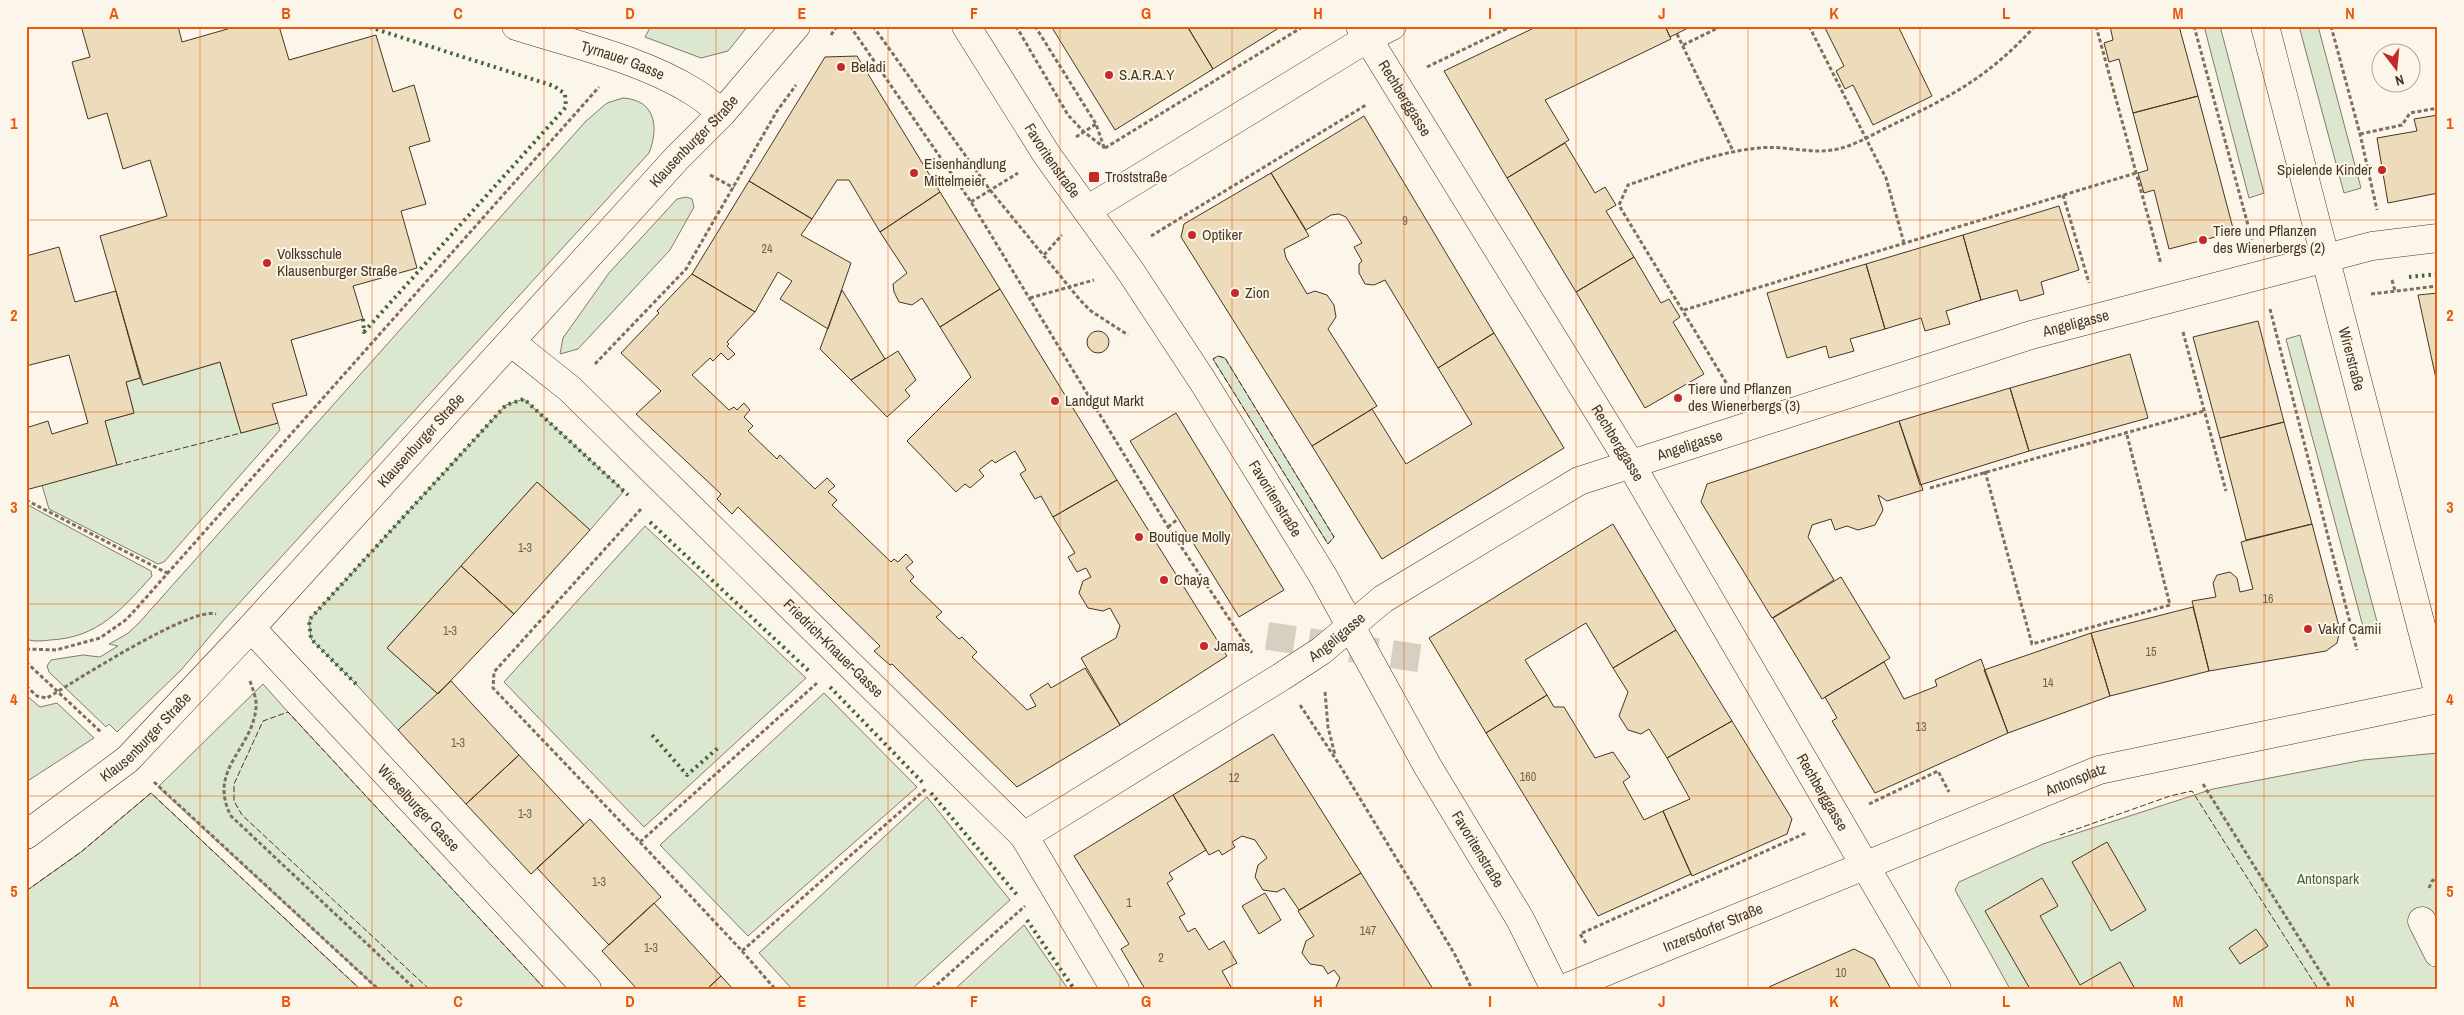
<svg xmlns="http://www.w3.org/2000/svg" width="2464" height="1015" font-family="'Archivo Narrow',sans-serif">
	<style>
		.green { fill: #dce7d0; stroke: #887966 }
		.building { fill: #ecdcbc; stroke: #4a3520 }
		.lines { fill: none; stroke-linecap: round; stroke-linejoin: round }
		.minor-tunnel { stroke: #d8cfc1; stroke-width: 28; stroke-dasharray: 28 14; stroke-linecap: butt }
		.minor-casing { stroke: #4a3520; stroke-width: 29 }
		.major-casing { stroke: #4a3520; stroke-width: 29 }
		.path { stroke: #7f6f5c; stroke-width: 3; stroke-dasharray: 4 2.5; stroke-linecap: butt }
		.minor { stroke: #fbf6e9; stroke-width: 28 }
		.major { stroke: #fbf6e9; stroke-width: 28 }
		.hedge { stroke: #436837; stroke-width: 4; stroke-dasharray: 2.5 4; stroke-linecap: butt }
		.fence { stroke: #4a3520; stroke-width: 1; stroke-dasharray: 6 2.5; stroke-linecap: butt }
		.grid { fill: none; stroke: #e8590c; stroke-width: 1; stroke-opacity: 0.55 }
		.poi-dot { fill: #c62828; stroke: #fbf6e9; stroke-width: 2 }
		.labels { text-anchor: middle; stroke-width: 4; stroke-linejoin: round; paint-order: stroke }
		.number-label { font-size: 12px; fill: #725f47 }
		.street-label { font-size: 15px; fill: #4a3520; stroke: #fbf6e9 }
		.poi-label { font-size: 15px; fill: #4a3520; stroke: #fbf6e9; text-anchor: start }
		.park-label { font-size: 15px; fill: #436837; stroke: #fbf6e9 }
		.neatline { fill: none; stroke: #e8590c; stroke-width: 2 }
		.grid-label { font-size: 16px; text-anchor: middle; font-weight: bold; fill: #e8590c }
	</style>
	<rect width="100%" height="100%" fill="#fbf6e9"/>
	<path class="green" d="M651 26H748L728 51 701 58 645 37Z
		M2204 26H2220L2264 193 2249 198Z
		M2299 26H2318L2361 188 2344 193Z
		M623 98C656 100 659 128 649 153L223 621 181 670 117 732 109 724 106 727 49 672 47 666 51 660 83 655 100 657 118 646 109 644 127 634 138 624 586 121 607 103Z
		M686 197 692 199 694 207 670 250 578 349 560 354 563 338 609 273 677 199Z
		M2300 335 2379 629 2365 634 2286 339Z
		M1218 356 1225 358 1334 537 1328 544 1213 359Z
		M220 362 241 433 278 423 280 430 164 562 158 564 49 509 42 485 105 421 134 413 126 382 140 378 143 385Z
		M524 399 624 491 590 530 537 482 387 648 438 694 398 730 356 684 311 639 309 620 506 405Z
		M26 504 151 571 152 576C122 609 98 638 50 640 42 641 34 642 26 639Z
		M645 526 806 678 644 827 504 682Z
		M263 684 288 712 545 989H378L158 787Z
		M824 693 917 787 748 936 660 845Z
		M26 695 40 707 57 703 94 738 26 782Z
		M2438 753V989H2010L1955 890 1959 882 2043 844 2213 789 2363 760Z
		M151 793 348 978 360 989H26V891L81 852Z
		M927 797 1010 900 912 989H792L759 953Z
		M1024 925 1068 989H955Z"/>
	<path class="building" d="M81 26H178L182 42 238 26H279L289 60 376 35 393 92 414 85 430 141 409 147 426 204 401 211 417 268 353 286 363 319 291 340 307 395 272 404 278 423 241 433 220 362 143 385 100 236 167 216 150 160 123 169 107 113 88 119 72 62 90 57Z
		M1051 26H1187L1213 69 1115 130Z
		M1187 26H1282L1213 69Z
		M1538 26H1665L1671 39 1545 100 1569 140 1507 178 1444 71Z
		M1665 26H1692L1670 37Z
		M1830 26H1898L1932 96 1873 125 1853 85 1845 89 1836 71 1844 66 1825 28Z
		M2110 26H2179L2198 96 2133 113 2119 59 2109 62 2104 43 2113 40Z
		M857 56 940 192 880 232 849 180H837L812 219 749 181 825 57Z
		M2198 96 2234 232 2169 249 2154 190 2144 193 2138 173 2148 170 2133 113Z
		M2438 115V193L2388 203 2377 138 2417 131 2414 119Z
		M1364 116 1494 333 1438 368 1385 280 1374 285 1365 284 1359 273V264L1362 261 1354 247 1362 243 1346 217 1339 214 1331 215 1306 230 1271 173Z
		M1565 143 1595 193 1605 187 1616 205 1606 211 1634 257 1576 292 1507 178Z
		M1271 173 1309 236 1284 249 1286 258 1307 294 1315 291 1327 295 1334 305 1336 317 1328 329 1377 406 1312 446 1181 237 1184 224Z
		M749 181 812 219 801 235 851 263 828 329 780 299 792 281 778 272 755 312 692 274Z
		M940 192 1000 289 940 327 922 298 912 305 899 302 894 292 893 284 907 273 880 232Z
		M2059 206 2079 270 2041 282 2044 294 2020 301 2017 290 1981 300 1963 235Z
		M1963 235 1981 300 1946 311 1950 324 1925 331 1921 318 1885 329 1866 264Z
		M59 247 75 302 116 291 140 378 126 382 134 413 105 421 117 465 26 490V418L29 427 48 421 52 434 88 423 69 355 26 366V256Z
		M1634 257 1661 303 1669 299 1680 317 1673 322 1704 374 1645 408 1576 292Z
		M1866 264 1885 329 1850 339 1854 351 1829 358 1826 346 1787 358 1767 293Z
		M692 274 755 312 727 342 729 344 727 346 735 354 728 360 721 353 713 361 710 358 692 375 729 410 734 407 737 410 744 403 750 410 744 417 753 426 748 431 777 459 780 455 815 489 827 478 835 486 828 492 837 500 832 505 891 562 894 559 898 562 906 554 913 562 906 568 914 577 910 581 942 612 936 617 959 639 962 637 977 652 972 657 1027 710 1036 706 1030 695 1048 683 1051 688 1085 668 1120 725 1017 787 892 664 890 665 874 651 880 646 738 507 732 514 717 499 721 494 636 414 661 391 621 353 659 313 657 311Z
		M1000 289 1117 480 1053 517 1041 496 1035 499 1020 474 1026 470 1015 451 995 463 992 460 979 470 984 476 970 488 965 484 956 492 907 441 971 377 940 327Z
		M842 290 885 359 851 380 820 349Z
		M2438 293V388L2418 295Z
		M2258 321 2284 422 2220 438 2193 337Z
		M1087 342a11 11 0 1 1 22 0a11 11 0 1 1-22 0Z
		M1494 333 1564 448 1382 559 1312 446 1372 409 1406 464 1472 424 1438 368Z
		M898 351 916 380 905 390 910 396 887 417 851 380Z
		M2130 354 2148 418 2029 451 2010 388Z
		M2010 388 2029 451 1920 485 1899 421Z
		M1176 413 1284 590 1239 617 1130 441Z
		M1899 421 1923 490 1887 501 1878 495 1883 510 1875 525 1858 530 1847 526 1835 530 1831 519 1812 525 1808 537 1834 580 1772 618 1701 502 1707 484Z
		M2284 422 2312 524 2246 540 2220 438Z
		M1117 480 1227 656 1120 725 1081 658 1116 638 1120 626 1110 608 1103 611 1088 608 1079 593 1083 581 1091 577 1086 568 1077 572 1068 557 1075 553 1053 517Z
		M537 482 590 530 514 614 461 566Z
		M1613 524 1676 630 1613 668 1586 623 1525 660 1547 695 1486 733 1429 638Z
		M2312 524 2340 630 2337 643 2326 651 2209 671 2192 601 2216 597 2213 583 2217 575 2230 572 2237 578 2240 592 2253 589 2241 542Z
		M461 566 514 614 438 694 387 648Z
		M1841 577 1890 658 1822 699 1773 618Z
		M2193 607 2209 671 2110 696 2091 633Z
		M1676 630 1732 721 1667 758 1649 729 1641 734 1628 730 1619 716 1628 692 1613 668Z
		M2091 633 2110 696 2008 733 1984 670Z
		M1981 659 2008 733 1875 793 1832 721 1837 718 1825 697 1884 662 1904 699 1937 686 1935 680Z
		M451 681 519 755 466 804 398 730Z
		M1547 695 1554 707H1564L1595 758 1613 752 1630 777 1623 782 1644 820 1663 811 1691 874 1598 916 1486 733Z
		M1732 721 1792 819 1787 834 1692 876 1663 811 1690 799 1667 758Z
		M1273 734 1361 873 1299 910 1284 888 1277 892 1263 890 1255 877 1258 865 1267 858 1255 840 1242 836 1232 842 1235 847 1222 855 1219 850 1209 855 1173 795Z
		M519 755 584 825 531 874 466 804Z
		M1173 795 1206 850 1169 873 1173 879 1167 883 1185 914 1179 917 1188 932 1195 928 1209 950 1224 941 1237 963 1222 971 1232 989H1145L1121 949 1129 944 1074 856Z
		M590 819 661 897 609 945 537 868Z
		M2107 842 2146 910 2111 931 2072 862Z
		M1361 873 1433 989H1335L1340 978 1334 970 1328 974 1323 966 1310 964 1302 953 1306 941 1314 936 1298 911Z
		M2042 878 2058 906 2040 916 2080 985 2120 962 2135 989H2030L1985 911Z
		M1265 893 1281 920 1259 934 1242 906Z
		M654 903 721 976 707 989H637L602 951Z
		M2256 929 2268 946 2240 964 2229 948Z
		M1854 949 1874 959 1891 989H1770L1769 987Z
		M721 976 733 989H707Z"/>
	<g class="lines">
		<path class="minor-tunnel" d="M1267 636 1433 660"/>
		<defs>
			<g id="minor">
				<path id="s1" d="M516 26C575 45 641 59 694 92 704 98 713 106 722 113"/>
				<path id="s2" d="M1360 26 1630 463 1937 989"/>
				<path id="s3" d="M2265 26 2438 691"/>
				<path d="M1087 210 1368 38 1392 26"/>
				<path id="s4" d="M511 342 570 389 1024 836 1115 989"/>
				<path id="s5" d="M251 628 587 989"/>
				<path id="s6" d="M26 835 128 759 251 628 677 158 722 113 796 26"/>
				<path id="s7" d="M1024 836 1281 677 1321 651 1383 599 1579 481 2031 335 2372 246 2438 238"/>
				<path d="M2422 921 2438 953"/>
				<path id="s8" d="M1563 989 2099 770 2438 699"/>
			</g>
			<g id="major">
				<path id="s9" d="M966 26 1047 155 1129 269 1202 380 1323 576 1428 767 1520 919 1555 989"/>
			</g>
		</defs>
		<use href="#minor" class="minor-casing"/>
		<use href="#major" class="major-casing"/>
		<path class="path" d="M850 26 971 202 1168 527 1252 653
			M873 26 990 190 1080 300 1091 311 1128 335
			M1016 26 1068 115 1084 132 1105 148
			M1035 26 1096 124 1104 147
			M1809 26 1886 178 1904 243
			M2096 26 2161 264
			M2194 26 2252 240
			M2331 26 2360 134 2377 210
			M1677 34 1734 153
			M831 35 837 26
			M1683 45 1722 26
			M1427 67 1512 26
			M2360 134 2402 125 2410 113 2438 108
			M1076 137 1096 124
			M1105 148 1304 26
			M710 175 734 188
			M2063 195 2089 283
			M971 202 1018 173
			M1151 236 1366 105
			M1044 255 1062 235
			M2392 280 2395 291
			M2371 294 2438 286
			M1030 298 1094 280
			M2270 309 2357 650
			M1684 310 2136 173
			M2183 332 2226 491
			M595 364 686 269 777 111 796 85
			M1733 394 1623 212 1619 205 1628 185C1670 171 1714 152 1759 148 1785 145 1812 155 1838 149 1856 145 1873 134 1890 126 1950 97 1989 77 2035 26
			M1985 471 2032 644 2170 605 2126 431
			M1930 488 2204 411
			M26 500 169 574
			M641 509 494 672 493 688 640 842 817 683
			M1168 527 1178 519
			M26 649 56 650 100 638 127 619 599 87
			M26 662 102 733
			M250 681C253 690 257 699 256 708 252 750 207 770 231 816L415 989
			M26 686 37 696 47 698C74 682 191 606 216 614
			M1325 692 1328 727 1335 755
			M1300 705 1339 764 1454 953 1472 989
			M154 782 378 989
			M2203 784 2331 989
			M1869 804 1938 771 1949 792
			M640 842 742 951 926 789
			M2429 888 2432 881 2438 877
			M1586 943 1580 934 1806 833
			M742 951 775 989
			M932 989 1025 906"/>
		<use href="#minor" class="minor"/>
		<use href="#major" class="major"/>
		<path class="hedge" d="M2409 277 2438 274
			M363 319 364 332 566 107 565 94 554 86 366 26
			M650 522 811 673
			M356 684 311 639 309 620 506 405 524 399 628 495
			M830 687 923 783
			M652 735 687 775 719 747
			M931 793 1017 895
			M1027 920 1074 989"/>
		<path class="fence" d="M1218 356 1225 358 1334 537 1328 544 1213 359Z
			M117 465 241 433
			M2060 835 2170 796 2192 791 2318 989
			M26 891 81 852 151 793 360 989
			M429 989 242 815 234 801V784L263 721 288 712 545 989"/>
	</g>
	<path class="grid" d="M200 26V989M372 26V989M544 26V989M716 26V989M888 26V989M1060 26V989M1232 26V989M1404 26V989M1576 26V989M1748 26V989M1920 26V989M2092 26V989M2264 26V989M26 220H2438M26 412H2438M26 604H2438M26 796H2438"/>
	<g class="poi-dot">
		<circle cx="841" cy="67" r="5"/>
		<circle cx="1109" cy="75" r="5"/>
		<circle cx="2382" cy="170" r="5"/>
		<circle cx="914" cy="173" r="5"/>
		<rect x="1088" y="171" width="12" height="12" rx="2.5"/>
		<circle cx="1192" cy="235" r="5"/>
		<circle cx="2203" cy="240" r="5"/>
		<circle cx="267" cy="263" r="5"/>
		<circle cx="1235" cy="293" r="5"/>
		<circle cx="1678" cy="398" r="5"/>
		<circle cx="1055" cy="401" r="5"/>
		<circle cx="1139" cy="537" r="5"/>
		<circle cx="1164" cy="580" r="5"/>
		<circle cx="2308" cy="629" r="5"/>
		<circle cx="1204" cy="646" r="5"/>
	</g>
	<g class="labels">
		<g class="number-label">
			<text x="1405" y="225">9</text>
			<text x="767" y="253">24</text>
			<text x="525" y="552">1-3</text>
			<text x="2268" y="603">16</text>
			<text x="450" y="635">1-3</text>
			<text x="2151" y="656">15</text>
			<text x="2048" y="687">14</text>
			<text x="1921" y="731">13</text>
			<text x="458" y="747">1-3</text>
			<text x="1528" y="781">160</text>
			<text x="1234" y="782">12</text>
			<text x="525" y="818">1-3</text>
			<text x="599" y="886">1-3</text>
			<text x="1129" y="907">1</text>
			<text x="1368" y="935">147</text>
			<text x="651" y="952">1-3</text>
			<text x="1161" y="962">2</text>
			<text x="1841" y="977">10</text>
		</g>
		<g class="street-label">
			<text dy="5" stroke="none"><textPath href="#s1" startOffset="112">Tyrnauer Gasse</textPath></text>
			<text dy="5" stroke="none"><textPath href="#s2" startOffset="85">Rechberggasse</textPath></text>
			<text dy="5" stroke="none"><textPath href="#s6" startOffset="965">Klausenburger Straße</textPath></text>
			<text dy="5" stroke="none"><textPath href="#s9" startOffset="160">Favoritenstraße</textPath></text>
			<text dy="5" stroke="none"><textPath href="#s7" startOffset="1181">Angeligasse</textPath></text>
			<text dy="5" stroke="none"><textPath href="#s3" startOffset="344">Wirerstraße</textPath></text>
			<text dy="5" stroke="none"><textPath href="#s6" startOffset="560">Klausenburger Straße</textPath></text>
			<text dy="5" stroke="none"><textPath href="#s2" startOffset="490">Rechberggasse</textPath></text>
			<text dy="5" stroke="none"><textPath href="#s7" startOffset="776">Angeligasse</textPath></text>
			<text dy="5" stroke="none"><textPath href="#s9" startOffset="565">Favoritenstraße</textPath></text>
			<text dy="5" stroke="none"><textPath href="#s7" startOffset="371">Angeligasse</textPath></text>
			<text dy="5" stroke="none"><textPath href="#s4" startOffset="445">Friedrich-Knauer-Gasse</textPath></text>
			<text dy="5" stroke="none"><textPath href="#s6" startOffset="155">Klausenburger Straße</textPath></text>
			<text dy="5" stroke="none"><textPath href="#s8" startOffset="554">Antonsplatz</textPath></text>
			<text dy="5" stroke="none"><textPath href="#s2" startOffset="895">Rechberggasse</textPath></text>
			<text dy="5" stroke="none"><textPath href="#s5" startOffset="246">Wieselburger Gasse</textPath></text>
			<text dy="5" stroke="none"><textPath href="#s9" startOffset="970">Favoritenstraße</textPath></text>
			<text dy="5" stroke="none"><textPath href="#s8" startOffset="162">Inzersdorfer Straße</textPath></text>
		</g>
		<g class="poi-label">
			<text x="851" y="72">Beladi</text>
			<text x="1119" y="80">S.A.R.A.Y</text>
			<text x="924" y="169">Eisenhandlung<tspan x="924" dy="17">Mittelmeier</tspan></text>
			<text x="2372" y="175" text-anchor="end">Spielende Kinder</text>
			<text x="1105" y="182">Troststraße</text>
			<text x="2213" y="236">Tiere und Pflanzen<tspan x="2213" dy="17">des Wienerbergs (2)</tspan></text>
			<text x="1202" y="240">Optiker</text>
			<text x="277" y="259">Volksschule<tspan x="277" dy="17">Klausenburger Straße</tspan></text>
			<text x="1245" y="298">Zion</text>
			<text x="1688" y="394">Tiere und Pflanzen<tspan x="1688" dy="17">des Wienerbergs (3)</tspan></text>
			<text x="1065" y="406">Landgut Markt</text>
			<text x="1149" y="542">Boutique Molly</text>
			<text x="1174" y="585">Chaya</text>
			<text x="2318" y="634">Vakıf Camii</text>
			<text x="1214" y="651">Jamas</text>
		</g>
		<g class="park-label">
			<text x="2328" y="884">Antonspark</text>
		</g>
	</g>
	<rect width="2464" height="1015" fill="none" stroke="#fbf6e9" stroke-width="55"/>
	<g transform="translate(2396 68) rotate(164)"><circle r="24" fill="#fbf6e9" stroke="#b4a999"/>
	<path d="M0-4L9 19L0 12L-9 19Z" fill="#c62828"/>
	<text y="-8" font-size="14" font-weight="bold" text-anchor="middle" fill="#4a3520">N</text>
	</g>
	<rect x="28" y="28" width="2408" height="960" class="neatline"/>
	<g class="grid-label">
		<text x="114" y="19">A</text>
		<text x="286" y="19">B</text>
		<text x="458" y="19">C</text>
		<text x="630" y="19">D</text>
		<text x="802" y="19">E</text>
		<text x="974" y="19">F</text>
		<text x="1146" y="19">G</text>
		<text x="1318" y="19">H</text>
		<text x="1490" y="19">I</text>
		<text x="1662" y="19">J</text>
		<text x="1834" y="19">K</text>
		<text x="2006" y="19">L</text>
		<text x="2178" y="19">M</text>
		<text x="2350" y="19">N</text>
		<text x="14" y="129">1</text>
		<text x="2450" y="129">1</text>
		<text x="14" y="321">2</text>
		<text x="2450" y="321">2</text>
		<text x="14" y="513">3</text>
		<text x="2450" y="513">3</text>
		<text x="14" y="705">4</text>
		<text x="2450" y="705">4</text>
		<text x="14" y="897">5</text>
		<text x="2450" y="897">5</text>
		<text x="114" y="1007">A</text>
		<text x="286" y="1007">B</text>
		<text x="458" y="1007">C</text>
		<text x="630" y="1007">D</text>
		<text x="802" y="1007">E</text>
		<text x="974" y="1007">F</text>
		<text x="1146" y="1007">G</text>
		<text x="1318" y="1007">H</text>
		<text x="1490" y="1007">I</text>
		<text x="1662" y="1007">J</text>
		<text x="1834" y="1007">K</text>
		<text x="2006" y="1007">L</text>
		<text x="2178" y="1007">M</text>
		<text x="2350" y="1007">N</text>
	</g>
</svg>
